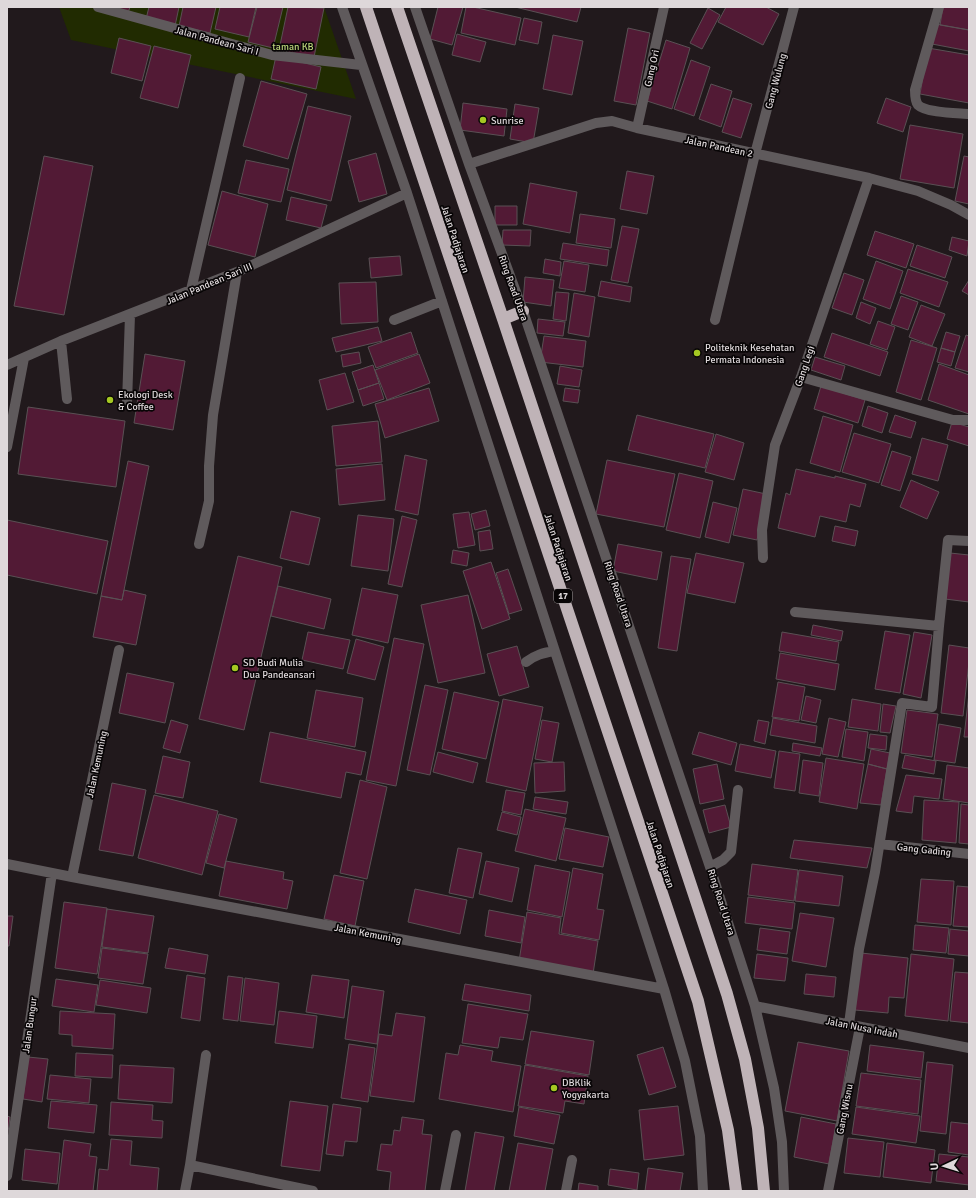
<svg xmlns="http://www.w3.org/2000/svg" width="976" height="1198" viewBox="0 0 976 1198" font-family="Signika,sans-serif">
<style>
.green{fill:#212b01}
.building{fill:#521a35;stroke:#5a5054}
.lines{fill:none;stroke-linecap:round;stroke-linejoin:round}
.minor{stroke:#5f5a5c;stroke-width:10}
.highway{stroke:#bfb3b7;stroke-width:12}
.poi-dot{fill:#a5c822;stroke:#080506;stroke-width:1.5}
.labels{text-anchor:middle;stroke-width:3.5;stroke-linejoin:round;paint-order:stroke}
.shield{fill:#080506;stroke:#9e999a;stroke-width:1}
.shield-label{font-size:9px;font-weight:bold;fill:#ded8da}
.street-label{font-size:10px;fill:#ded8da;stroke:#080506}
.park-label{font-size:10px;fill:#bdd67b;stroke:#080506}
.poi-label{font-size:10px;fill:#ded8da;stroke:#080506;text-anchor:start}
</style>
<rect width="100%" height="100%" fill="#21191c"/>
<path class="green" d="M59,7H324L356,99L71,40Z"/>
<path class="building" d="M109,7H130L128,13Z
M149,7H179L175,26L146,19Z
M183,7H216L210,33L179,26Z
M220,7H256L249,37L215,29Z
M257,7H283L273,48L248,42Z
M288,7L324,8L314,57L279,50Z
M438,7H463L452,45L430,39Z
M466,7H473L521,18L515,45L461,33Z
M515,7H581L577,22Z
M726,7H766L779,14L763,45L718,22Z
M943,7H969V30L940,25Z
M708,8L720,15L702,49L690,43Z
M524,18L542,22L538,44L519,40Z
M936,24L969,30V51L932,44Z
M628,28L650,33L636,105L614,101Z
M457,34L486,42L480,62L452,55Z
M553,35L583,41L572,95L543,89Z
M119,38L151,46L142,81L111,73Z
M666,40L690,48L672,109L647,101Z
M154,46L191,55L178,108L140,98Z
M928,48L969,55V103L920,94Z
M276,56L321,67L316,89L271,79Z
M691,60L710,67L694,116L674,109Z
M261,81L307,94L288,159L243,146Z
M711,84L732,91L721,127L699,119Z
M733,98L752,104L741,138L722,132Z
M886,98L911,107L903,132L877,123Z
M463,103L507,109L504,136L460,130Z
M515,104L539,108L533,143L510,139Z
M308,106L351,116L331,201L287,190Z
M910,125L963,134L954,188L900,179Z
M376,153L387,194L359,202L348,161Z
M44,156L93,166L64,315L14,306Z
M964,156L969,157V204L955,201Z
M246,160L289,169L281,202L238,193Z
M627,171L654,176L647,214L620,209Z
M530,183L577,192L570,233L523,224Z
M222,191L268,204L255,257L208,245Z
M291,197L327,205L321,228L286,220Z
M495,206H517V225H495Z
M580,214L615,219L611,248L576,243Z
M622,226L639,229L628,283L611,280Z
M503,230H531L530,246L502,245Z
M875,231L914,244L906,268L867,255Z
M952,237L969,241L967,256L949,250Z
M563,243L609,250L607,266L560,259Z
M917,245L952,257L945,278L910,266Z
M400,256L402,275L371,278L369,258Z
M545,259L561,262L560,276L543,273Z
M564,261L589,265L585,292L559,288Z
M876,261L903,271L890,309L863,299Z
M908,269L948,282L939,307L900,293Z
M844,273L864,280L852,315L832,308Z
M525,277L554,280L551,306L523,302Z
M969,280V295L962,291Z
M601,281L632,287L630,302L598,296Z
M376,282L378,322L341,324L339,283Z
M556,292L569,293L566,321L553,319Z
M574,293L595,297L589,337L568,333Z
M901,296L918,302L908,330L891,324Z
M861,302L876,308L870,324L856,318Z
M921,305L945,314L932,346L909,337Z
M538,319L565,322L563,336L537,333Z
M878,321L895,327L887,350L870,344Z
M378,327L382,341L336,352L332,338Z
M411,332L418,353L376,368L368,347Z
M946,332L960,336L955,352L941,348Z
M832,333L888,352L880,376L824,357Z
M966,335L969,336V372L955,368Z
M544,336L586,341L583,367L540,362Z
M911,340L937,348L921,400L896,392Z
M941,348L955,352L951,366L937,362Z
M359,352L361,363L343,367L341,355Z
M145,354L185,361L173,430L134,423Z
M419,354L430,383L387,400L375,370Z
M815,357L845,366L841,380L811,370Z
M939,364L969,375V414L928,400Z
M373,365L379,383L358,390L352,372Z
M560,366L582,370L579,387L557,384Z
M345,373L354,402L327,410L319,380Z
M379,383L384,399L363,406L358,390Z
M821,386L865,400L858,423L814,409Z
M429,388L439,421L385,438L375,404Z
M565,388L580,390L578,403L563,401Z
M868,406L888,413L882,433L862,426Z
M28,407L125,421L116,487L18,474Z
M637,415L714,434L705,468L628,450Z
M895,415L916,422L911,438L889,432Z
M823,416L853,425L840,472L810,463Z
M378,421L382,462L336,466L332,426Z
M952,422L969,427V446L947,439Z
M854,433L891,444L879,483L842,472Z
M716,434L744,443L734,480L705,472Z
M922,438L948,445L938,481L912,474Z
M892,451L911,457L900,491L881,485Z
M405,455L427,460L418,515L395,510Z
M607,460L675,474L664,527L596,514Z
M128,461L149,466L122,600L101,596Z
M382,464L385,500L339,505L336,469Z
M796,469L835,478V476L866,484L860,507L850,504L846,522L820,516L815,537L778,528L786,493L790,495Z
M679,473L713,481L700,538L666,530Z
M911,480L939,492L927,519L900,507Z
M743,489L766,494L757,540L733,535Z
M713,502L737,508L729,543L705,537Z
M486,510L490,526L475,530L471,514Z
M291,511L320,518L309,565L280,558Z
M469,512L475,545L458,548L453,514Z
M358,515L394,519L388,571L351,566Z
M402,516L417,520L402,587L388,584Z
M7,520L108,541L97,594L7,575Z
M835,526L858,531L855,546L832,541Z
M490,530L493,549L480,551L478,532Z
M618,544L662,552L657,580L613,571Z
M453,550L469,553L467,566L451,563Z
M696,553L744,563L735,603L687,593Z
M950,553L969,555V602L945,599Z
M238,556L282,567L244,730L199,719Z
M671,556L691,559L677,651L658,648Z
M491,562L510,619L482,629L463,571Z
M508,569L522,610L509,614L496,573Z
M278,586L331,599L324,629L271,616Z
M362,588L398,595L388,643L352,635Z
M124,590L146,595L136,645L93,637L101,596L122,600Z
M468,595L485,673L438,683L421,605Z
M813,625L843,631L841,641L811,635Z
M885,631L910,635L900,693L875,689Z
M308,632L350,640L343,669L302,660Z
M782,632L839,642L836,661L779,651Z
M914,632L932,635L921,698L903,694Z
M394,638L424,644L396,786L366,780Z
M356,639L384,647L375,680L347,673Z
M949,645L969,648V662L963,716L941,713Z
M517,646L529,687L499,696L487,654Z
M780,653L839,664L835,690L776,679Z
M127,673L174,683L165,723L119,713Z
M778,682L805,687L799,721L772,717Z
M425,685L448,690L430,775L407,770Z
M316,690L363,698L355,747L307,738Z
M454,692L499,702L486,759L442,749Z
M969,693V737H964Z
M806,696L821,700L816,723L801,720Z
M503,699L543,707L526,791L486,782Z
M852,699L881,704L878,731L848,727Z
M883,704L896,706L890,733L880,732Z
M907,710L938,714L932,757L901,753Z
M773,718L817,726L815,743L770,735Z
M829,718L846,722L838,757L822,754Z
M171,720L188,725L180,753L163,748Z
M542,720L559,723L552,762L535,759Z
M758,720L769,722L765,744L754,741Z
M939,724L961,728L955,763L934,760Z
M846,729L868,732L864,761L842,757Z
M270,732L366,752L361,775L346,772L341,798L260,782Z
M699,732L737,743L731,765L692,754Z
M870,734L887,736L886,750L868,748Z
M793,743L822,748L820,756L792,751Z
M740,744L776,751L771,778L735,771Z
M871,749L890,753L887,769L868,764Z
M779,751L800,754L795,791L774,788Z
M438,752L478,763L473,783L433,772Z
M905,755L936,761L934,774L902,768Z
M163,756L190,762L183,798L155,793Z
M826,758L864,764L857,809L819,802Z
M803,760L823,763L819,796L799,793Z
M564,762L565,791L535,793L534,763Z
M717,764L724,799L700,804L693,769Z
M868,764L887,769L881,805L860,803Z
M947,765L969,768V803L943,799Z
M906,775L942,779L939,799L914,796L912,813L896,811Z
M360,780L387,787L367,879L340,873Z
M112,783L146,790L133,856L99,850Z
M506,790L525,793L521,815L502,811Z
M154,795L218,811L202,875L138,858Z
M535,797L568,802L566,814L533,809Z
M924,800L959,802L956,843L922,840Z
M961,804L969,805V844L959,843Z
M725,805L731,827L709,833L703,810Z
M525,809L566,818L556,861L515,851Z
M502,812L521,817L517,835L497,830Z
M219,814L237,819L224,868L206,863Z
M565,828L609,837L603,867L559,859Z
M794,840L872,848L867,868L790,858Z
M458,848L482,853L473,898L449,893Z
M226,861L284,872L283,879L293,881L287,909L219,896Z
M486,861L519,868L512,902L479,894Z
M752,864L798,870L794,901L748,895Z
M535,865L570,872L562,917L527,910Z
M573,868L603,874L597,909L604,910L599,940L561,933Z
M799,870L843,876L839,906L795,901Z
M334,875L364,881L355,926L324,919Z
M921,879L954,881L951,925L917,922Z
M957,886L969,887V927L953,926Z
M415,889L467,900L460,934L408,922Z
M748,897L795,903L792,929L745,923Z
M64,902L107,908L97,974L55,968Z
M107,909L154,916L148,953L102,947Z
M489,910L525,917L521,943L485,936Z
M527,912L561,918L559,934L598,941L593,974L519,961Z
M800,913L834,918L826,967L792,961Z
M7,916H13L9,946H7Z
M915,925L949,928L946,953L913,950Z
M760,928L790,932L787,954L757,950Z
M950,929L969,931V956L948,954Z
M102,948L148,954L143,984L98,978Z
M169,948L208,955L205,974L165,968Z
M861,953L908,958L904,998L889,997L888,1013L855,1010Z
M757,954L788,958L785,981L754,978Z
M911,954L954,959L948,1021L905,1016Z
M955,972L969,973V1023L950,1021Z
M806,974L836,977L834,997L804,994Z
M187,975L205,978L200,1021L181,1018Z
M312,975L349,980L344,1018L306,1012Z
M228,976L243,978L238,1021L223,1019Z
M245,978L279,983L274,1025L240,1021Z
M56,979L98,985L94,1012L52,1006Z
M100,980L151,988L147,1013L96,1005Z
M465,984L531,995L529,1011L462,1000Z
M352,986L384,991L377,1044L345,1039Z
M468,1004L528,1014L523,1040L500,1037L498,1048L462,1043Z
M60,1011L115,1014L113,1049L72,1046V1035L59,1034Z
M279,1011L317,1016L313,1048L275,1043Z
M396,1013L425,1017L414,1102L370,1096L379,1034L392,1036Z
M531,1031L594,1041L589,1075L525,1064Z
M798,1042L849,1051L837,1121L785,1111Z
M349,1044L375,1048L368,1102L341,1098Z
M460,1045L493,1051L491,1061L521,1066L513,1112L439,1099L446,1053L458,1055Z
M870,1045L924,1052L921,1078L867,1071Z
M663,1047L676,1087L649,1095L637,1055Z
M76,1053L113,1055L112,1078L75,1076Z
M28,1057L48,1059L42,1102L23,1099Z
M927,1062L953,1065L946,1134L920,1131Z
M120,1065L174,1068L172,1103L118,1099Z
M525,1065L588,1076L584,1104L565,1101L563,1113L518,1106Z
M861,1073L921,1080L918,1114L856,1106Z
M50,1075L91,1079L89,1103L47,1099Z
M51,1101L97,1105L94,1133L48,1128Z
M290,1101L328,1106L320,1171L281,1166Z
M111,1102L153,1105L152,1120L163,1121L162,1138L109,1135Z
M333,1104L361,1108L357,1142L345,1141L343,1156L326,1154Z
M678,1106L684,1155L644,1160L639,1110Z
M519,1107L560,1115L554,1144L514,1136Z
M856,1107L920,1116L916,1143L852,1134Z
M7,1116L10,1117L7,1140Z
M402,1117L424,1120L422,1134L432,1135L425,1191H389L391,1172L377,1170L381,1144L392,1145L394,1130L400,1131Z
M801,1117L836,1124L829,1164L794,1157Z
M951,1122L969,1124V1155L948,1152Z
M475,1132L504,1137L494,1191H465Z
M848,1138L884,1142L880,1177L844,1173Z
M111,1139L132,1141L130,1165L159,1168L157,1191H97L99,1169L108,1170Z
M64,1140L91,1144L89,1156L97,1157L93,1191H58Z
M518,1143L553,1149L545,1191H509Z
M887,1143L935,1150L931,1183L883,1177Z
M25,1149L60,1153L57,1184L22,1180Z
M939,1154L969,1157V1185L936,1181Z
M648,1168L683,1173L680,1191H645Z
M610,1169L639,1173L637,1190L608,1185Z
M579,1183L598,1186V1191H578Z"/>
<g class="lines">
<path class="minor" d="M98,7L272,55L361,65
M342,7L407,193L664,989L685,1061L700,1136L703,1191
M415,7L469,164L523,311L710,867L755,1006L774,1088L782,1142L784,1191
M939,7L915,90C915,95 915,101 918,105C926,113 958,113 969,114
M637,128L664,7
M469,164L596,123L612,121L637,128L869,178L918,191L951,205L969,215
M191,290L240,78
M394,320L442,301
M715,320L755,154L794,7
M61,341L67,399
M7,365L61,341L237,272L407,193
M801,377L953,420H969
M127,403L130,315
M7,447L24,358
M199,544L209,501V466L213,415L237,272
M763,558L762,530L775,445L801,377L869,178
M795,612L939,626L948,540L969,541
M526,662C535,655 543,653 554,651
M880,844L969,854
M7,864L72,877L664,989
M710,867L723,860L731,852L738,790
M72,877L119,650
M755,1006L969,1048
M849,1024L859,949L875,872L902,703L932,707L939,626
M190,1165L313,1191
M7,1176L52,873
M185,1191L190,1165L206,1055
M445,1191L456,1135
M566,1191L572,1160
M828,1191L860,1027"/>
<path class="highway" d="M366,7L698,1001L728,1130L736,1191
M397,7L503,319L727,994L745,1059L758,1128L764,1191
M503,319L523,311"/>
</g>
<g class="poi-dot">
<circle cx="483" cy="120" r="4"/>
<circle cx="697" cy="353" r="4"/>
<circle cx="110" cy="400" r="4"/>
<circle cx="235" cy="668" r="4"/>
<circle cx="554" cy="1088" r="4"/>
</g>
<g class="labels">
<rect class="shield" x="554" y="589" width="18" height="14" rx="3"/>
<g class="shield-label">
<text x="563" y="599">17</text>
</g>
<g class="street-label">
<text transform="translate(217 40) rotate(15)" y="4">Jalan Pandean Sari I</text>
<text transform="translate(651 68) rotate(-77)" y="4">Gang Ori</text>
<text transform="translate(775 81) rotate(-75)" y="4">Gang Wulung</text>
<text transform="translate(719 146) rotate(12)" y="4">Jalan Pandean 2</text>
<text transform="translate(456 239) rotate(72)" y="4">Jalan Padjajaran</text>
<text transform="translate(209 283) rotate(-23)" y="4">Jalan Pandean Sari III</text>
<text transform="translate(514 288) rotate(70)" y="4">Ring Road Utara</text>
<text transform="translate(804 366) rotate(-71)" y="4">Gang Legi</text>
<text transform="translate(559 547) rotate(72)" y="4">Jalan Padjajaran</text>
<text transform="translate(619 594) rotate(71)" y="4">Ring Road Utara</text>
<text transform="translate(96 764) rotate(-78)" y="4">Jalan Kemuning</text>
<text transform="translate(924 849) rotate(6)" y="4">Gang Gading</text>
<text transform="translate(661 854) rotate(72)" y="4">Jalan Padjajaran</text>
<text transform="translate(722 902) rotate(72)" y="4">Ring Road Utara</text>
<text transform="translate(368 933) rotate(11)" y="4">Jalan Kemuning</text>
<text transform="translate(29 1025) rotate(-82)" y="4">Jalan Bungur</text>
<text transform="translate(862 1027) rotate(11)" y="4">Jalan Nusa Indah</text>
<text transform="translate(844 1109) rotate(-79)" y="4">Gang Wisnu</text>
</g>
<g class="park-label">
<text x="293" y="50">taman KB</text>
</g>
<g class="poi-label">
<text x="491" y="124">Sunrise</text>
<text x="705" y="351">Politeknik Kesehatan<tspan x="705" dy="12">Permata Indonesia</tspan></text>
<text x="118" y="398">Ekologi Desk<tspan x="118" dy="12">&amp; Coffee</tspan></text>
<text x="243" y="666">SD Budi Mulia<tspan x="243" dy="12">Dua Pandeansari</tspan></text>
<text x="562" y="1086">DBKlik<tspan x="562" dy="12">Yogyakarta</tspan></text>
</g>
</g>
<rect width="976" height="1198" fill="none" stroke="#ded8da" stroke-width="16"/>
<g transform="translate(944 1166) rotate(266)" stroke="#080506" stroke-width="3" paint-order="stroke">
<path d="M0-3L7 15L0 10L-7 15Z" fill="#ded8da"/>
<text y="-6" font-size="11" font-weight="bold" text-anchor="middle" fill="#ded8da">U</text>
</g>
</svg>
